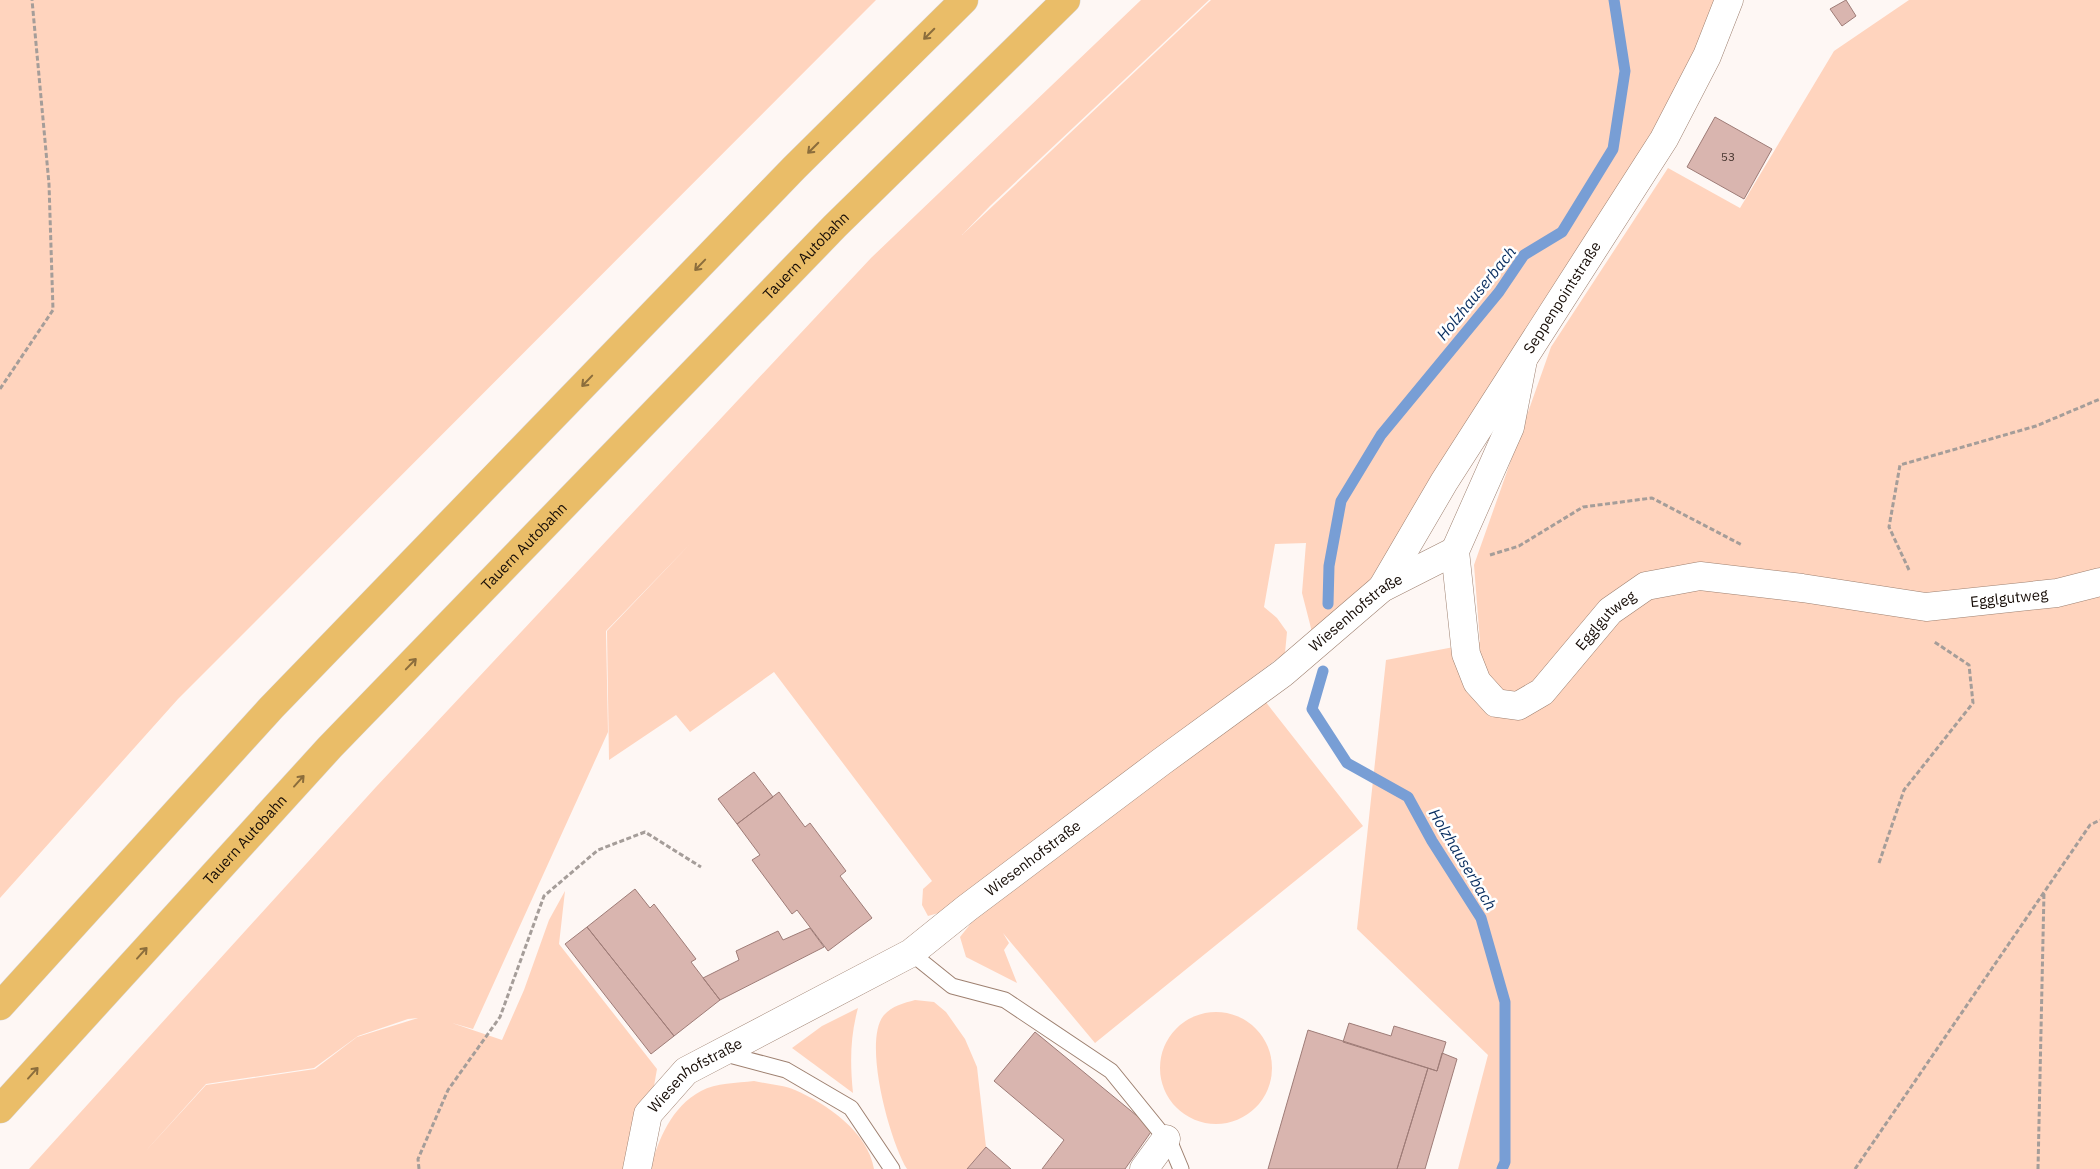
<svg xmlns="http://www.w3.org/2000/svg" width="2100" height="1169" viewBox="0 0 2100 1169" font-family="'IBM Plex Sans',sans-serif">
<style>
.green{fill:#ffd4be;fill-rule:evenodd}
.lines{fill:none;stroke-linecap:round;stroke-linejoin:round}
.stream{stroke:#789ed5;stroke-width:11}
.building{fill:#d9b5af;stroke:#9e7c77}
.lane-casing{stroke:#9e8070;stroke-width:17}
.street-casing{stroke:#9e8070;stroke-width:29}
.highway-casing{stroke:#d5d3d2;stroke-width:29}
.path{stroke:#a59d99;stroke-width:3;stroke-dasharray:5 2.5;stroke-linecap:butt}
.lane{stroke:#fff;stroke-width:15}
.street{stroke:#fff;stroke-width:28}
.highway{stroke:#eabd68;stroke-width:28}
.oneway{stroke:#8b6d3c}
.labels{text-anchor:middle;stroke-width:5;stroke-linejoin:round;paint-order:stroke}
.number-label{font-size:12px;fill:#473630}
.street-label{font-size:15px;fill:#160c06;stroke:#fff}
.water-label{font-size:16px;font-style:italic;fill:#082d5f;stroke:#fff}
</style>
<rect width="100%" height="100%" fill="#fef7f4"/>
<path class="green" d="M0,0H876L178,699L0,898Z
M1141,0H1209L990,206L962,235L1211,0H1719L1691,70L1360,596L1312,632L1302,593L1306,543L1275,544L1264,607L1277,618L1287,632L1285,653L942,912L928,916L922,905L923,889L932,881L774,672L690,732L676,715L609,760L607,631L691,543L606,631L608,732L473,1029L452,1023L502,1040L524,990L549,920L565,891L559,944L657,1069L654,1086L637,1121L628,1169H29L376,787L871,258ZM418,1018L357,1037L315,1069L206,1085L143,1154L206,1084L314,1068L358,1036L408,1019Z
M1909,0H2100V1169H1458L1488,1055L1357,929L1386,660L1480,642L1474,565L1551,347L1668,168L1740,208L1834,51Z
M1265,701L1363,826L1095,1043L1003,933L1009,943L1004,950L1017,983L966,957L960,937L972,922Z
M915,1000L934,1002L946,1012L965,1039L977,1067L986,1147L967,1169H907C890,1142 862,1041 884,1015C892,1006 904,1003 915,1000Z
M858,1008C850,1037 850,1063 853,1093L792,1048L822,1026Z
M1160 1068a56 56 0 1 1 112 0a56 56 0 1 1-112 0Z
M754,1081C767,1084 783,1085 795,1090C827,1104 868,1132 874,1169H650C659,1139 671,1107 701,1091C716,1083 737,1083 754,1081Z"/>
<g class="lines">
<path class="stream" d="M1328,604L1329,566L1341,501L1381,435L1499,292L1524,255L1562,232L1613,149L1625,71L1614,0
M1323,671L1312,709L1347,763L1408,797L1432,841L1481,918L1505,1002V1162L1502,1169"/>
</g>
<path class="building" d="M1846,0L1856,16L1842,26L1830,9Z
M1715,117L1772,149L1744,199L1687,167Z
M754,772L773,797L737,824L718,799Z
M779,792L805,827L810,823L846,871L840,876L872,918L828,951L797,910L792,914L752,860L760,855L737,824Z
M635,889L650,908L654,904L696,959L691,962L720,1000L674,1036L587,927Z
M587,927L674,1036L651,1054L565,944Z
M810,928L824,947L720,1000L703,978L739,960L736,951L778,931L783,940Z
M1349,1023L1391,1036L1394,1026L1446,1042L1437,1071L1343,1042Z
M1308,1030L1428,1068L1397,1169H1268Z
M1035,1032L1153,1129L1125,1169H1042L1064,1140L994,1081Z
M1442,1053L1457,1059L1425,1169H1397L1428,1068L1437,1071Z
M986,1147L1011,1169H967Z"/>
<g class="lines">
<defs>
<path id="lane" d="M911,953L952,986L1005,1000L1111,1071L1171,1145L1181,1169
M722,1053L786,1070L851,1108L892,1169"/>
<g id="street">
<path id="s1" d="M1523,360L1510,427L1455,551L1466,654L1477,682L1496,703L1518,706L1542,692L1610,611L1646,586L1700,576L1802,588L1926,607L2057,593L2100,582"/>
<path id="s2" d="M1382,588L1444,482L1664,139L1707,56L1729,0"/>
<path id="s3" d="M637,1169L648,1114L686,1071L911,953L967,908L1161,762L1283,673L1382,588L1455,551"/>
<path d="M1144,1169L1166,1139"/>
</g>
<g id="highway">
<path d="M0,1006L271,708L794,168L964,0"/>
<path id="s4" d="M0,1109L330,747L835,226L1066,0"/>
</g>
</defs>
<use href="#lane" class="lane-casing"/>
<use href="#street" class="street-casing"/>
<use href="#highway" class="highway-casing"/>
<path class="path" d="M0,389L53,310L49,184L32,0
M1490,555L1519,546L1583,507L1652,498L1742,545
M1909,570L1889,527L1900,465L2036,426L2100,399
M1879,863L1904,790L1973,703L1969,665L1933,641
M419,1169L418,1159L448,1090L500,1017L544,896L598,850L645,832L701,867
M1855,1169L2090,825L2100,820
M2038,1169L2044,892"/>
<use href="#lane" class="lane"/>
<use href="#street" class="street"/>
<use href="#highway" class="highway"/>
</g>
<defs><path id="oneway-shaft" d="M-6 0H5M1.5-3L5.5 0L1.5 3" fill="none" stroke-width="1.6" stroke-linecap="round" stroke-linejoin="round" transform="scale(1.25)"/></defs>
<g class="oneway">
<use href="#oneway-shaft" transform="translate(929 34) rotate(135)"/>
<use href="#oneway-shaft" transform="translate(813 148) rotate(135)"/>
<use href="#oneway-shaft" transform="translate(700 265) rotate(134)"/>
<use href="#oneway-shaft" transform="translate(587 381) rotate(134)"/>
<use href="#oneway-shaft" transform="translate(411 664) rotate(-46)"/>
<use href="#oneway-shaft" transform="translate(299 781) rotate(-48)"/>
<use href="#oneway-shaft" transform="translate(142 953) rotate(-48)"/>
<use href="#oneway-shaft" transform="translate(33 1073) rotate(-48)"/>
</g>
<g class="labels">
<g class="number-label">
<text x="1728" y="161">53</text>
</g>
<g class="street-label">
<text dy="5" stroke="none"><textPath href="#s4" startOffset="1174">Tauern Autobahn</textPath></text>
<text dy="5" stroke="none"><textPath href="#s2" startOffset="342">Seppenpointstraße</textPath></text>
<text dy="5" stroke="none"><textPath href="#s4" startOffset="769">Tauern Autobahn</textPath></text>
<text dy="5" stroke="none"><textPath href="#s1" startOffset="932">Egglgutweg</textPath></text>
<text dy="5" stroke="none"><textPath href="#s3" startOffset="928">Wiesenhofstraße</textPath></text>
<text dy="5" stroke="none"><textPath href="#s1" startOffset="512">Egglgutweg</textPath></text>
<text dy="5" stroke="none"><textPath href="#s4" startOffset="364">Tauern Autobahn</textPath></text>
<text dy="5" stroke="none"><textPath href="#s3" startOffset="522">Wiesenhofstraße</textPath></text>
<text dy="5" stroke="none"><textPath href="#s3" startOffset="118">Wiesenhofstraße</textPath></text>
</g>
<g class="water-label">
<text transform="translate(1476 293) rotate(-51)" y="6">Holzhauserbach</text>
<text transform="translate(1463 859) rotate(59)" y="6">Holzhauserbach</text>
</g>
</g>
</svg>
